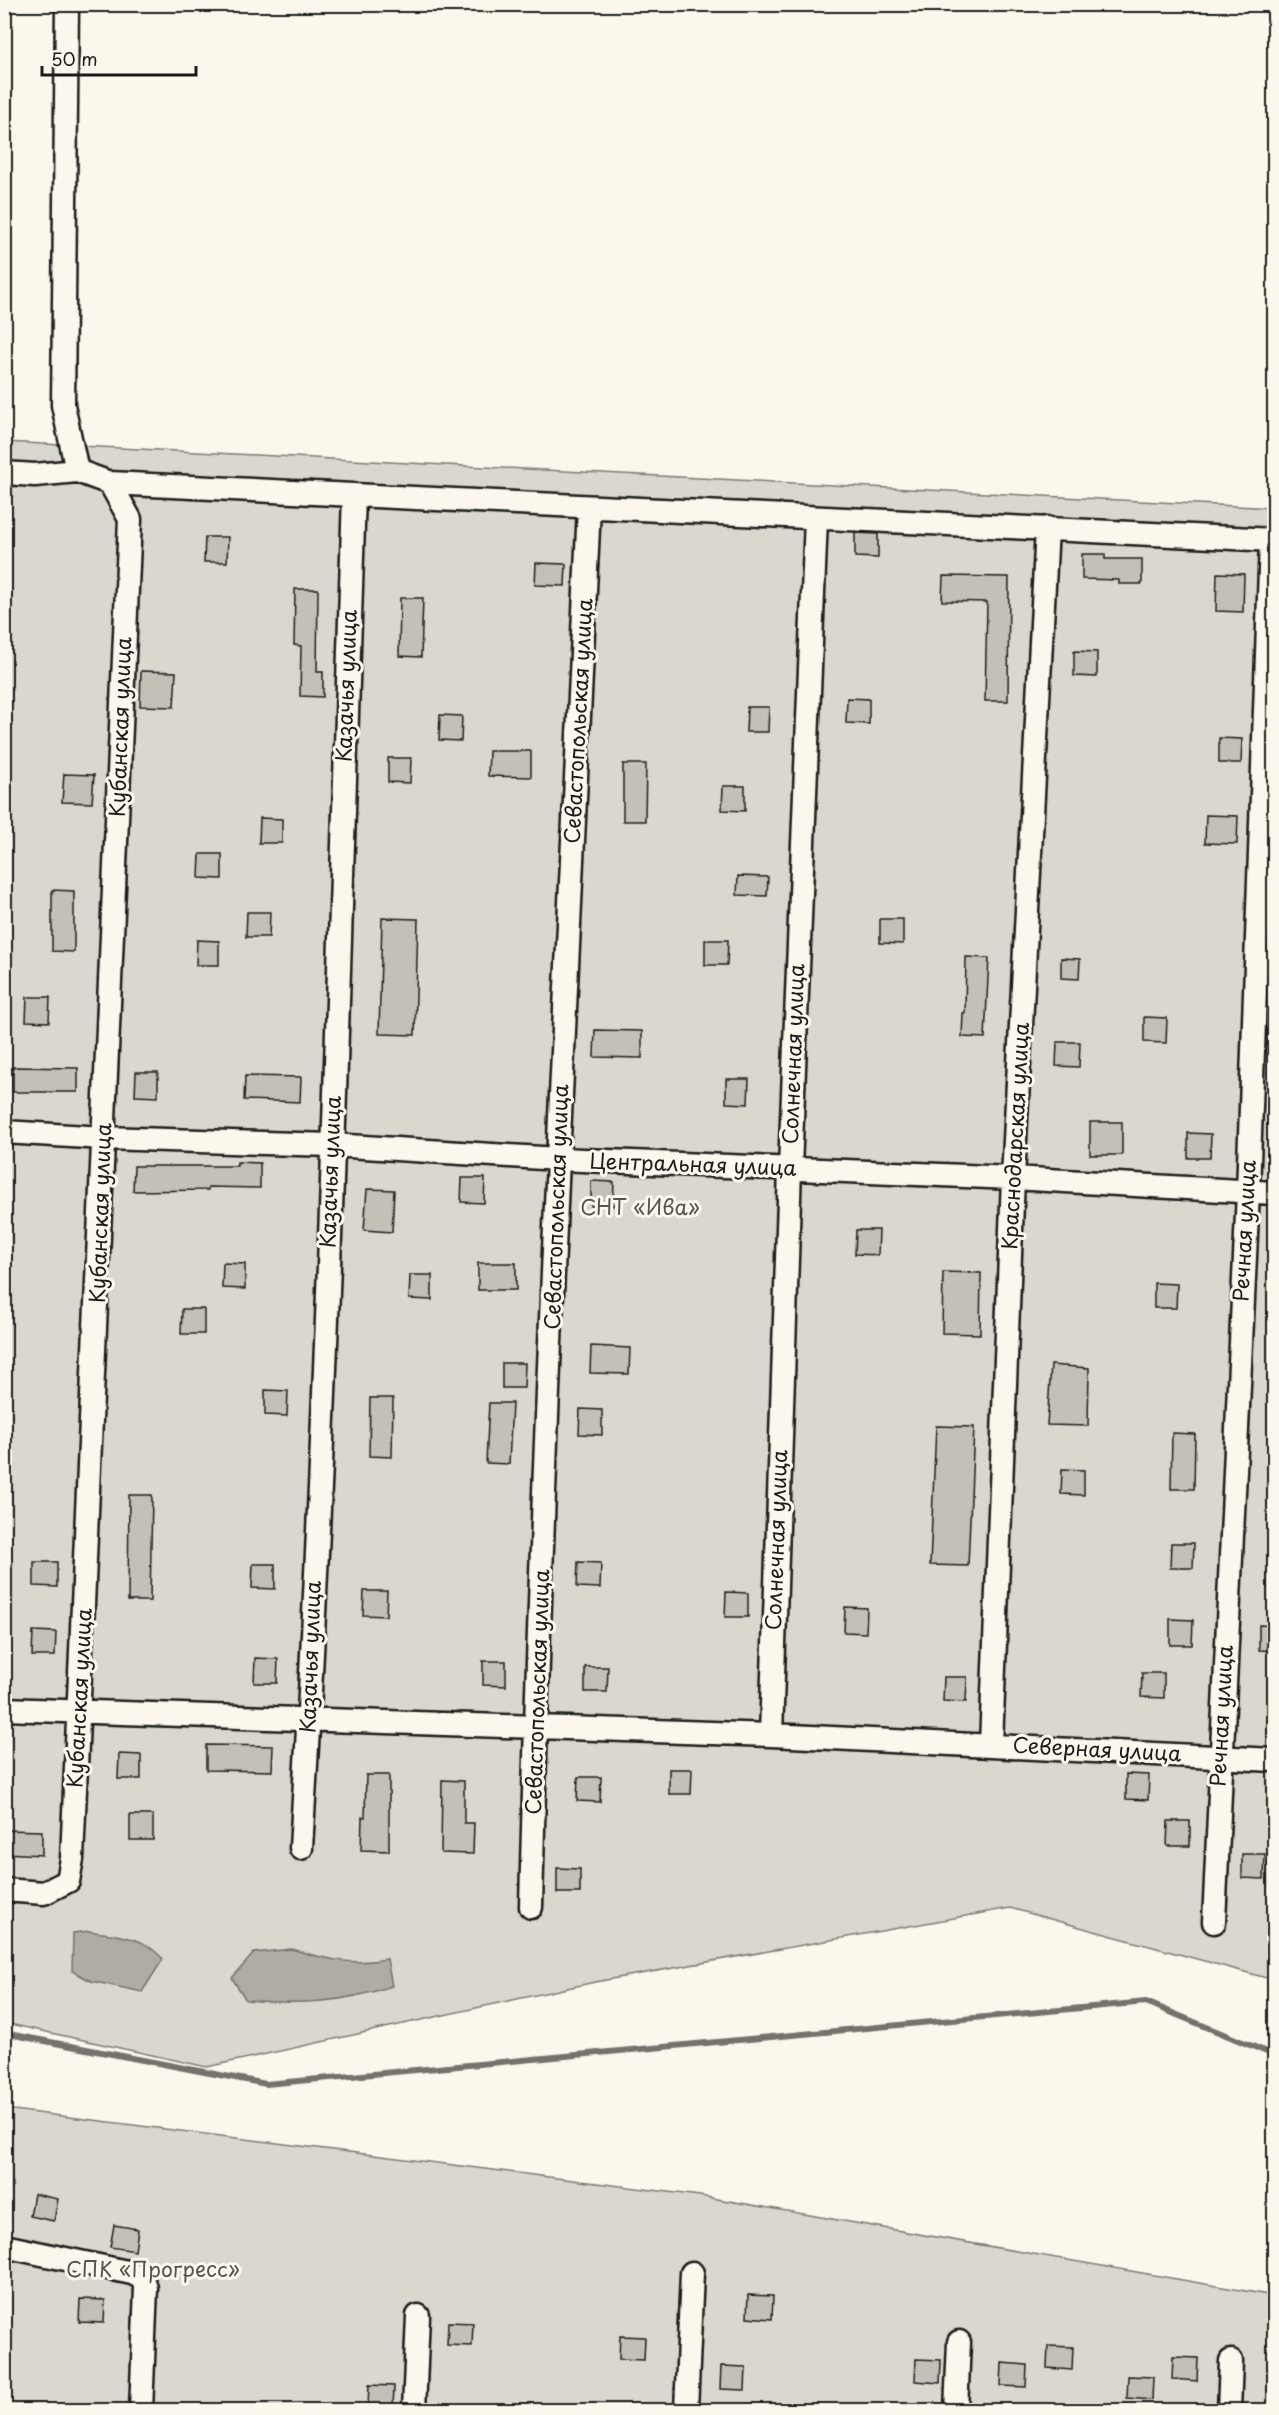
<svg xmlns="http://www.w3.org/2000/svg" width="1279" height="2415" viewBox="0 0 1279 2415" font-family="'Playpen Sans',sans-serif">
<style>
.green{fill:#dad7ce;stroke:#7b7a75;stroke-width:1.5}
.water{fill:#afaca5;stroke:#74726e;stroke-width:1.5}
.lines{fill:none;stroke-linecap:round;stroke-linejoin:round}
.stream{stroke:#74726e;stroke-width:6}
.building{fill:#c3c0b8;stroke:#1c1c1c;stroke-width:1.5}
.minor-casing{stroke:#1c1c1c;stroke-width:27}
.minor{stroke:#fbf7ec;stroke-width:22}
.labels{text-anchor:middle;stroke-width:6;stroke-linejoin:round;paint-order:stroke}
.street-label{font-size:21px;fill:#1c1c1c;stroke:#fbf7ec}
.park-label{font-size:21px;fill:#555451;stroke:#fbf7ec}
</style>
<rect width="100%" height="100%" fill="#fbf7ec"/>
<filter id="ink" filterUnits="userSpaceOnUse"><feTurbulence type="fractalNoise" baseFrequency=".0167" numOctaves="2"/><feDisplacementMap in="SourceGraphic" scale="12" xChannelSelector="R" yChannelSelector="G"/><feConvolveMatrix kernelMatrix="1 2 1 2 8 2 1 2 1" color-interpolation-filters="sRGB"/></filter>
<g filter="url(#ink)">
<path class="green" d="M5,442L1274,508V1980L1010,1908L595,1982L207,2067L5,2023Z
M5,2109L700,2196L1274,2296V2410H5Z"/>
<path class="water" d="M89,1931C120,1936 141,1935 163,1959L142,1992L91,1981L72,1971L73,1933Z
M291,1949C326,1959 351,1966 387,1959L392,1986C341,2003 300,2005 246,2000L232,1978L254,1953Z"/>
<g class="lines">
<path class="stream" d="M4,2033L266,2084L1146,2002L1274,2055"/>
</g>
<path class="building" d="M855,533L878,534V558L855,557Z
M205,537H228L227,562H204Z
M1082,554H1105V559H1142V584H1119V580L1082,579Z
M536,563L566,564L565,586L535,585Z
M1217,573L1244,574L1243,612L1216,611Z
M943,576L1009,577L1008,701H985L987,602L942,601Z
M295,589H318L317,672H323V697L300,696L301,646L294,645Z
M400,598H423L421,657L399,656Z
M1074,651L1097,652V677L1074,676Z
M141,671L176,672L174,707L140,706Z
M847,698L869,699V724L846,723Z
M747,707H769L768,732H746Z
M440,715L462,716L461,741L439,740Z
M1219,738L1242,739L1241,763H1219Z
M489,751H531V777L488,776Z
M388,758H411L410,783L388,782Z
M623,764H646L645,821H623Z
M64,774L94,775L92,803L62,802Z
M723,786H745V811L722,810Z
M1206,815L1238,816L1237,844L1205,843Z
M260,818L282,819V843H259Z
M200,854H222V879L199,878Z
M738,876L768,877L767,896L737,895Z
M52,890L74,891V952L52,951Z
M247,912H270L269,937H246Z
M382,918L418,919L415,1035L379,1034Z
M880,919H903V944L880,943Z
M197,940L219,941V965H196Z
M705,940H728L727,965H705Z
M966,957L989,958L985,1038L962,1037L963,1013H965Z
M1061,958L1080,959L1079,979L1061,978Z
M27,997H50L49,1022L26,1021Z
M1144,1017L1167,1018L1166,1043L1144,1042Z
M595,1030L642,1031V1058L594,1057Z
M1057,1042H1080L1079,1067L1056,1066Z
M13,1067L78,1068V1092H13Z
M136,1072H158V1097L135,1096Z
M245,1076L301,1077L300,1102L244,1100Z
M726,1079H749L748,1104L726,1103Z
M1090,1122H1122V1155H1090Z
M1188,1133L1211,1134L1210,1158H1188Z
M237,1162L260,1163V1188L208,1187V1190L133,1191L134,1166H237Z
M462,1178H485L484,1203L461,1202Z
M591,1181L614,1182L613,1206H591Z
M367,1189L394,1190L392,1232L364,1230Z
M856,1230H879L878,1255L855,1254Z
M223,1263L245,1264V1289L222,1288Z
M478,1263H516V1290H478Z
M943,1272L981,1273L980,1334L942,1333Z
M410,1275H432V1300L409,1299Z
M1154,1283L1177,1284L1176,1308H1154Z
M182,1309H204V1334H181Z
M591,1346L630,1348L629,1374L590,1373Z
M502,1363H525L524,1388H502Z
M1051,1365L1089,1368L1088,1426L1047,1425Z
M265,1390L288,1391L287,1416L265,1415Z
M370,1398H393L392,1457L369,1456Z
M489,1403H512L509,1464L486,1463Z
M580,1409L602,1410V1435L579,1434Z
M936,1426L974,1427L968,1566L930,1565Z
M1172,1433L1195,1434L1194,1489H1171Z
M1062,1469L1084,1470V1495L1061,1494Z
M129,1495H152L150,1601H128Z
M1171,1543H1194L1193,1568H1170Z
M34,1562H57V1587L34,1586Z
M578,1562L601,1563L600,1588L577,1587Z
M253,1564H275V1589L252,1588Z
M364,1591H387L386,1616L363,1615Z
M726,1592L748,1593V1617H725Z
M845,1607L867,1608L866,1633L844,1632Z
M1170,1619L1193,1620L1192,1645H1170Z
M1259,1625L1275,1626V1651L1259,1650Z
M33,1631L56,1632L55,1656H32Z
M255,1658L278,1659L277,1683H254Z
M483,1661H506V1686L483,1685Z
M585,1667H608L607,1692H585Z
M1142,1673H1164V1698L1141,1697Z
M944,1677H967L966,1702L943,1701Z
M206,1745L273,1746L272,1771L206,1770Z
M119,1754L141,1755V1779H118Z
M669,1769H692L691,1794H669Z
M1126,1774L1149,1775L1148,1800L1126,1799Z
M366,1775H389V1851L361,1850L362,1817H365Z
M578,1777H601L600,1802L577,1801Z
M442,1780L464,1781V1823H474L473,1854L441,1853Z
M130,1815H153V1840H130Z
M1168,1821H1190V1846H1167Z
M4,1830L42,1831V1855L4,1853Z
M1242,1854H1265L1264,1879L1242,1878Z
M557,1868L580,1869V1893H557Z
M34,2194L58,2199L54,2221L30,2216Z
M114,2225L138,2229L135,2251L110,2247Z
M748,2295L773,2296L772,2319L747,2317Z
M80,2299L105,2300L104,2323L79,2322Z
M448,2322L473,2323L472,2346L447,2345Z
M620,2336L645,2337L644,2360L619,2359Z
M1048,2346L1073,2347L1072,2370L1047,2368Z
M1173,2357L1198,2358L1197,2381L1172,2379Z
M916,2359L941,2360L940,2383L915,2381Z
M1002,2363L1027,2365L1026,2387L1001,2386Z
M721,2366L746,2367L745,2390L720,2389Z
M1128,2376L1153,2377L1152,2400L1127,2398Z
M369,2385L394,2386L393,2408L368,2407Z"/>
<g class="lines">
<defs>
<path id="minor" d="M67,4L63,405L77,471L110,483L1274,540
M4,473L35,475L77,471
M4,1132L104,1138L332,1145L559,1159L1013,1178L1274,1193
M4,1709L771,1735L1274,1760
M771,1735L790,1169L816,518
M991,1745L1013,1178L1047,528
M301,1848C329,1398 339,946 354,495
M4,1890L44,1893L68,1881L72,1859L130,519L110,483
M531,1907C542,1440 567,973 589,507
M1214,1922L1248,1192L1271,540
M4,2246L132,2273L142,2278L146,2288L141,2410
M414,2410L418,2316
M686,2410L692,2273
M956,2410L959,2342
M1229,2410L1231,2361"/>
</defs>
<use href="#minor" class="minor-casing"/>
<use href="#minor" class="minor"/>
</g>
</g>
<g class="labels">
<g class="street-label">
<text transform="translate(347 686) rotate(-88)" y="7">Казачья улица</text>
<text transform="translate(579 721) rotate(-87)" y="7">Севастопольская улица</text>
<text transform="translate(121 727) rotate(-88)" y="7">Кубанская улица</text>
<text transform="translate(794 1054) rotate(-88)" y="7">Солнечная улица</text>
<text transform="translate(1016 1136) rotate(-87)" y="7">Краснодарская улица</text>
<text transform="translate(693 1165) rotate(2)" y="7">Центральная улица</text>
<text transform="translate(331 1172) rotate(-88)" y="7">Казачья улица</text>
<text transform="translate(557 1207) rotate(-88)" y="7">Севастопольская улица</text>
<text transform="translate(101 1213) rotate(-88)" y="7">Кубанская улица</text>
<text transform="translate(1245 1231) rotate(-87)" y="7">Речная улица</text>
<text transform="translate(777 1540) rotate(-88)" y="7">Солнечная улица</text>
<text transform="translate(311 1657) rotate(-88)" y="7">Казачья улица</text>
<text transform="translate(538 1692) rotate(-88)" y="7">Севастопольская улица</text>
<text transform="translate(80 1698) rotate(-87)" y="7">Кубанская улица</text>
<text transform="translate(1222 1716) rotate(-87)" y="7">Речная улица</text>
<text transform="translate(1097 1750) rotate(3)" y="7">Северная улица</text>
</g>
<g class="park-label">
<text x="640" y="1215">СНТ «Ива»</text>
<text x="153" y="2277">СПК «Прогресс»</text>
</g>
</g>
<rect width="1279" height="2415" fill="none" stroke="#fbf7ec" stroke-width="24"/>
<rect x="12" y="12" width="1255" height="2391" fill="none" stroke="#1c1c1c" stroke-width="2" filter="url(#ink)"/>
<path d="M42 66v9h154v-9" fill="none" stroke="#1c1c1c" stroke-width="3"/>
<text x="51" y="66" font-size="18" fill="#1c1c1c" stroke="#fbf7ec" stroke-width="4.5" paint-order="stroke">50 m</text>
</svg>
